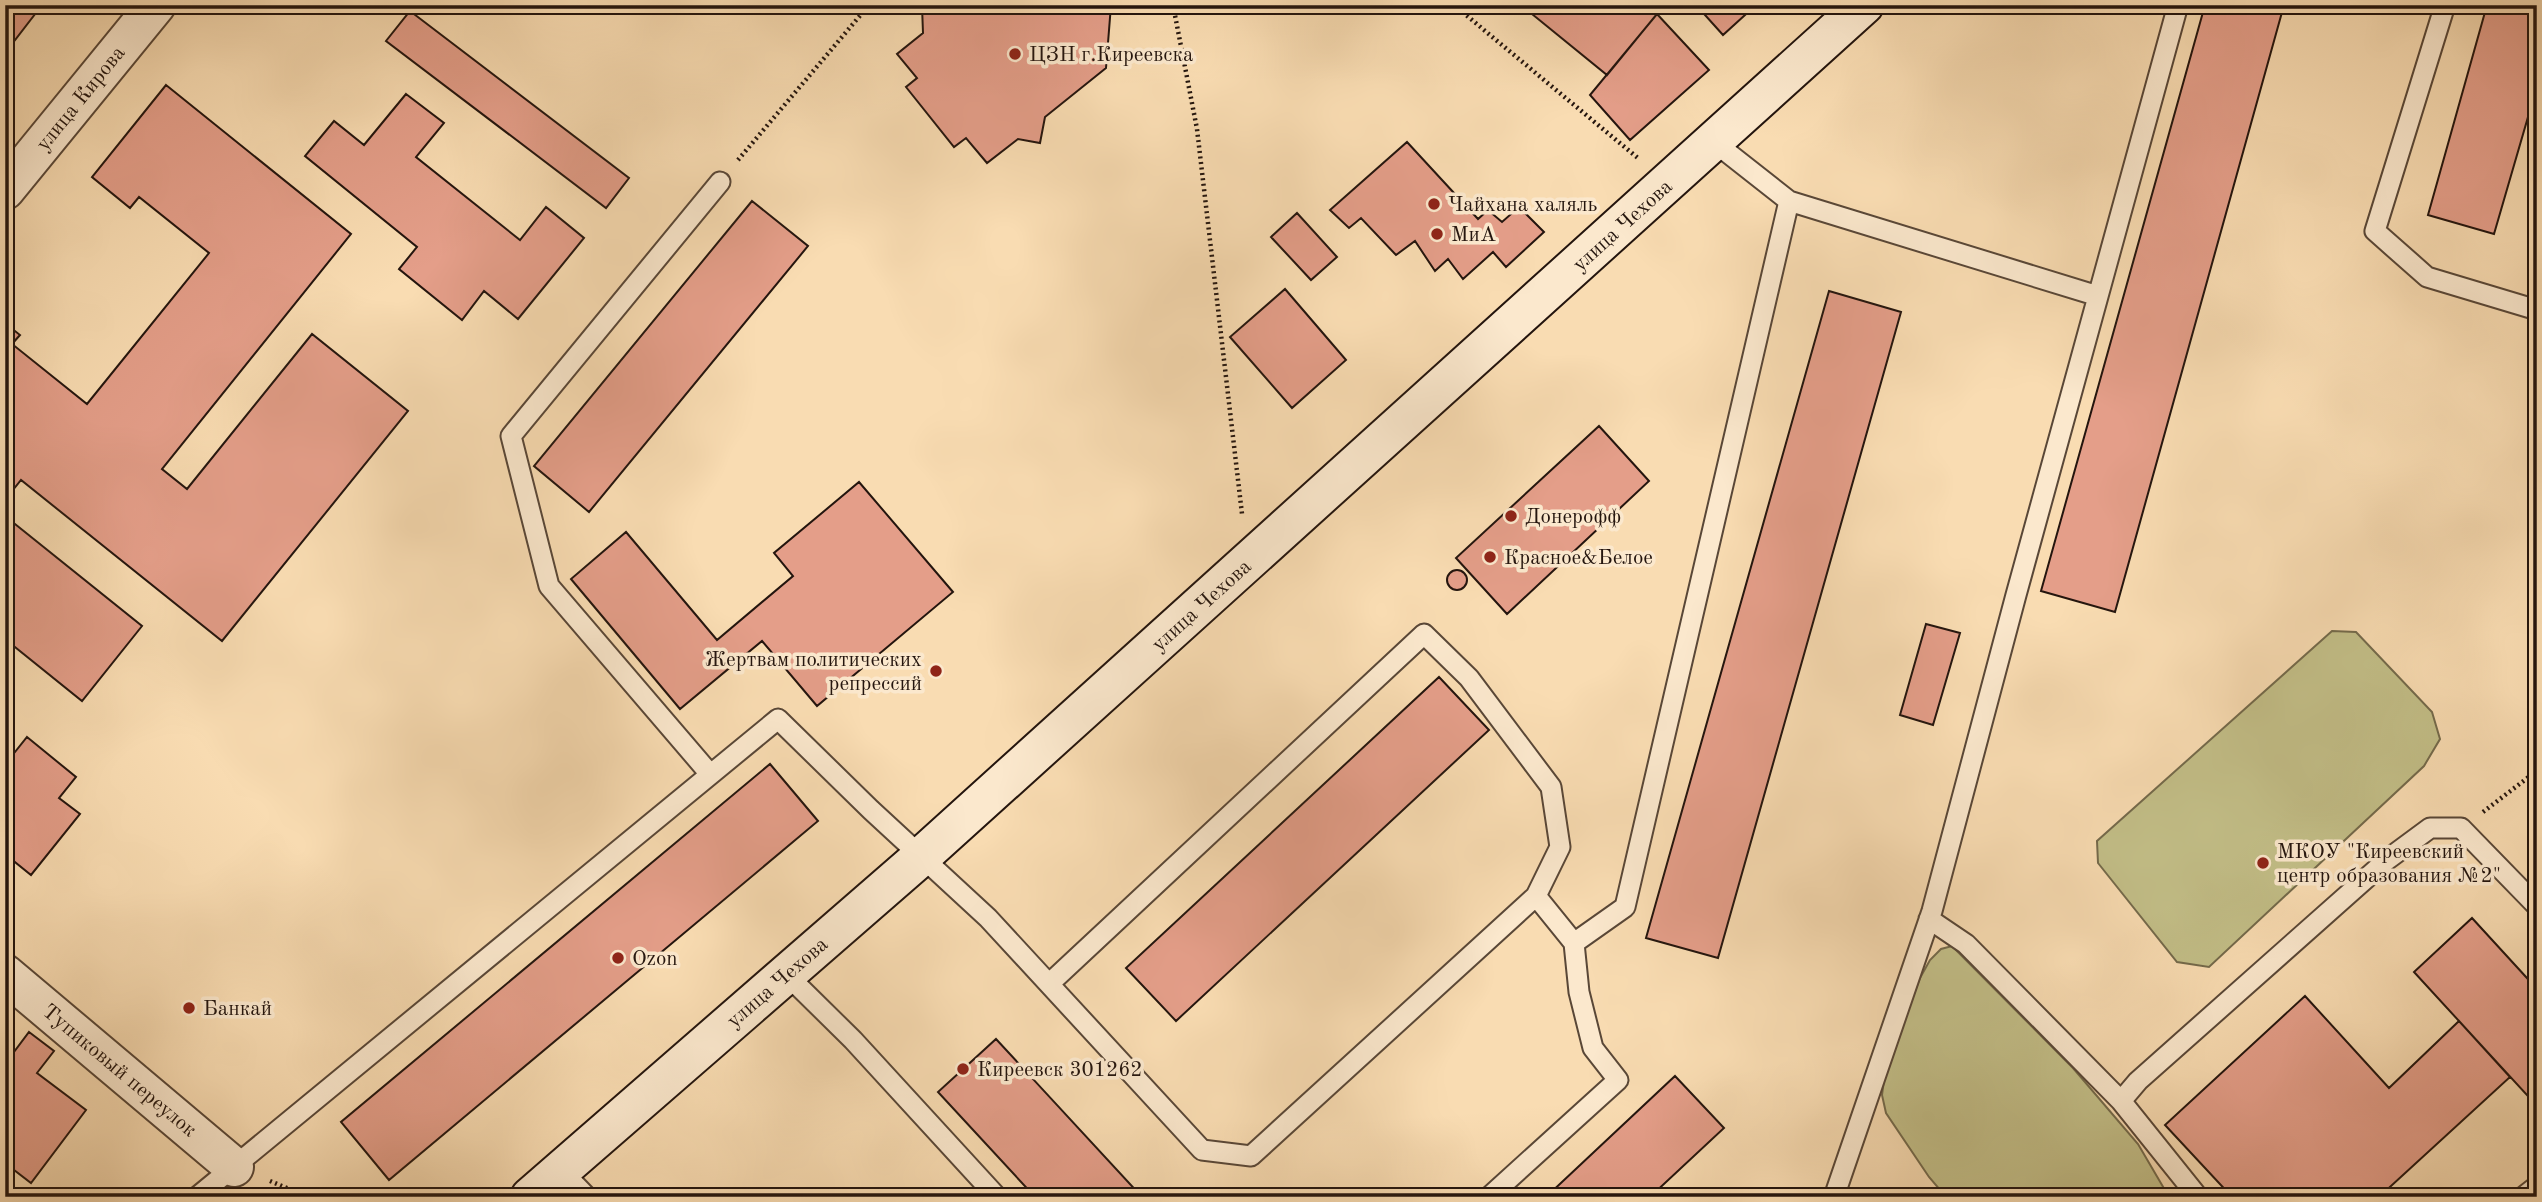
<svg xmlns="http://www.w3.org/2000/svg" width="2542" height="1202" viewBox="0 0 2542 1202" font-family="'Old Standard TT',serif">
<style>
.green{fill:#c3bf88;stroke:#746a4b;stroke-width:2}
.building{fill:#e49e89;stroke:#24150e;stroke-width:2}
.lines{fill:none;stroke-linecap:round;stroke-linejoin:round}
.lane-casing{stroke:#594737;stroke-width:23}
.street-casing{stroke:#594737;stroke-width:42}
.secondary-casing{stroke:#24150e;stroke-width:42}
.path{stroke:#24150e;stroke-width:4.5;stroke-dasharray:2 3.5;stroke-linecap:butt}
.lane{stroke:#fbe8cd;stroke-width:19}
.street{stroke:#fbe8cd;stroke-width:38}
.secondary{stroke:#fbe8cd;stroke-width:38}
.poi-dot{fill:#8f2418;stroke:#fbe8cd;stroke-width:2.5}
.labels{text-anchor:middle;stroke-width:7;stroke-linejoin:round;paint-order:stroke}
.poi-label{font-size:21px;fill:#24150e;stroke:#fbe8cd;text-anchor:start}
.street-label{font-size:21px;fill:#24150e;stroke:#fbe8cd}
</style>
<rect width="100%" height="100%" fill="#f9dcb2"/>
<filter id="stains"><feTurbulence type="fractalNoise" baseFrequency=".00286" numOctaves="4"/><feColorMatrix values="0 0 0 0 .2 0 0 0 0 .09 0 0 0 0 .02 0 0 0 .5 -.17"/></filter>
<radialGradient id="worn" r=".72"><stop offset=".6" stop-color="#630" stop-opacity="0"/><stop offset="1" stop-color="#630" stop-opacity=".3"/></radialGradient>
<path class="green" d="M2332,631L2356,632L2432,712L2440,739L2424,766L2209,967L2177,962L2098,863L2097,841Z
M1952,946L2073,1068L2138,1144L2169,1197H1946L1929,1177L1886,1113L1882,1095L1885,1072L1920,978L1930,960L1941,949Z"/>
<path class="building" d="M5,5H42L5,53Z
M958,5H1111L1106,68L1045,117L1040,143L1018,139L987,163L966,138L954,147L906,87L917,78L897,54L923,33L922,6L950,12Z
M1521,5H1646L1657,14L1607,75Z
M1696,5H1756L1723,35Z
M2205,5H2284L2115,612L2041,591Z
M2487,5H2537V86L2494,234L2428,215Z
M410,11L629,178L606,208L386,41Z
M1657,14L1709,70L1630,140L1590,95Z
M166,85L351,234L162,469L187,489L312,334L408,411L222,641L21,480L5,500V323L20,335L12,344L87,404L209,253L139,197L130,208L92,177Z
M406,94L444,123L416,157L520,240L546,207L584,238L518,319L484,291L462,320L399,269L417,247L305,156L334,121L364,145Z
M1407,142L1478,219L1488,210L1502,222L1519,207L1544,232L1506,267L1493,252L1463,279L1448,259L1435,271L1415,241L1396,255L1361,218L1349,228L1330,210Z
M752,201L808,246L589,512L534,466Z
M1297,213L1337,257L1311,280L1271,237Z
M1285,289L1346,360L1292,408L1230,337Z
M1829,291L1901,312L1718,958L1646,938Z
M1599,426L1649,481L1507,614L1456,558Z
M859,482L953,592L817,706L762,641L680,709L571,579L626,532L717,640L793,576L774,553Z
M5,516L142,626L82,701L5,639Z
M1447 580a10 10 0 1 1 20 0a10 10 0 1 1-20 0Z
M1926,624L1960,633L1933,725L1900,715Z
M1439,677L1489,730L1176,1021L1126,968Z
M27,737L76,777L59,798L80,814L31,875L5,854V753L11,757Z
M770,764L818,821L389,1180L341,1122Z
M2472,918L2537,989V1106L2414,972Z
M2305,996L2389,1088L2459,1021L2510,1077L2379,1197H2232L2165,1125Z
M29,1032L54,1051L37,1073L86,1110L31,1183L5,1163V1064Z
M996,1039L1142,1197H1035L938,1092Z
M1675,1076L1724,1128L1650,1197H1546Z"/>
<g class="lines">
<defs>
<path id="lane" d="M2445,5L2375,231L2427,277L2537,310
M1714,142L1789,201L2098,296
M710,774L549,586L511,436L720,182
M1929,919L1966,944L2121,1101
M1574,943L1625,907L1789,201
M786,974L853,1040L997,1197
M1050,983L1424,634L1469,678L1551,787L1560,847L1536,896
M560,1169L587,1197
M197,1197L778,719L871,810L988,918L1202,1150L1251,1156L1536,896L1574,943L1579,992L1593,1048L1618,1080L1489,1197
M1834,1197L1932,911L2016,595L2178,5
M2198,1197L2121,1101L2138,1081L2388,859L2430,828H2461L2537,906
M2523,1197L2537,1186"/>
<path id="street" d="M5,190L156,5
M5,974L234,1167"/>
<path id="secondary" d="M530,1197L922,856L1864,5"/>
</defs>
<use href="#lane" class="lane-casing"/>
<use href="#street" class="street-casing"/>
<use href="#secondary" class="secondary-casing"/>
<path class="path" d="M1173,5L1197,129L1242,514
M1454,5L1639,159
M738,160L869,5
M2483,812L2530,776L2537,783
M270,1181L308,1197"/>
<use href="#lane" class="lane"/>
<use href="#street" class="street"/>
<use href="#secondary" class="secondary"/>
</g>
<g class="poi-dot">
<circle cx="1015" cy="54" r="7"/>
<circle cx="1434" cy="204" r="7"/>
<circle cx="1437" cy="234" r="7"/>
<circle cx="1511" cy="516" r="7"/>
<circle cx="1490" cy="557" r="7"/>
<circle cx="936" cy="671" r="7"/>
<circle cx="2263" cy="863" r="7"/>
<circle cx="618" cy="958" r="7"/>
<circle cx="189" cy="1008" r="7"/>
<circle cx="963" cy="1069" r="7"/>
</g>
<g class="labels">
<g class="poi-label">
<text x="1029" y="61">ЦЗН г.Киреевска</text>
<text x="1448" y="211">Чайхана халяль</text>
<text x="1451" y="241">МиА</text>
<text x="1525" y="523">Донерофф</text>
<text x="1504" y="564">Красное&amp;Белое</text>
<text x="922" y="666" text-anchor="end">Жертвам политических<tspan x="922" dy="24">репрессий</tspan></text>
<text x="2277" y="858">МКОУ "Киреевский<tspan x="2277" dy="24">центр образования №2"</tspan></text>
<text x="632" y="965">Ozon</text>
<text x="203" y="1015">Банкай</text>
<text x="977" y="1076">Киреевск 301262</text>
</g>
<g class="street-label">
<text transform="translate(80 98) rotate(-51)" y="7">улица Кирова</text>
<text transform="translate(1622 225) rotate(-42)" y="7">улица Чехова</text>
<text transform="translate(1201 605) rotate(-42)" y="7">улица Чехова</text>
<text transform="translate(777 982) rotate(-41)" y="7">улица Чехова</text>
<text transform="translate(120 1070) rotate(40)" y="7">Тупиковый переулок</text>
</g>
</g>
<rect width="2542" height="1202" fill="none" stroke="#f9dcb2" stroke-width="28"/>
<rect x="7" y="7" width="2528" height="1188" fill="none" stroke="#24150e" stroke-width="3.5"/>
<rect x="14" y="14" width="2514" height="1174" fill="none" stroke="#24150e" stroke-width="2"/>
<rect width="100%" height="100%" filter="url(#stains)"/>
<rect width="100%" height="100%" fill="url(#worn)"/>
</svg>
